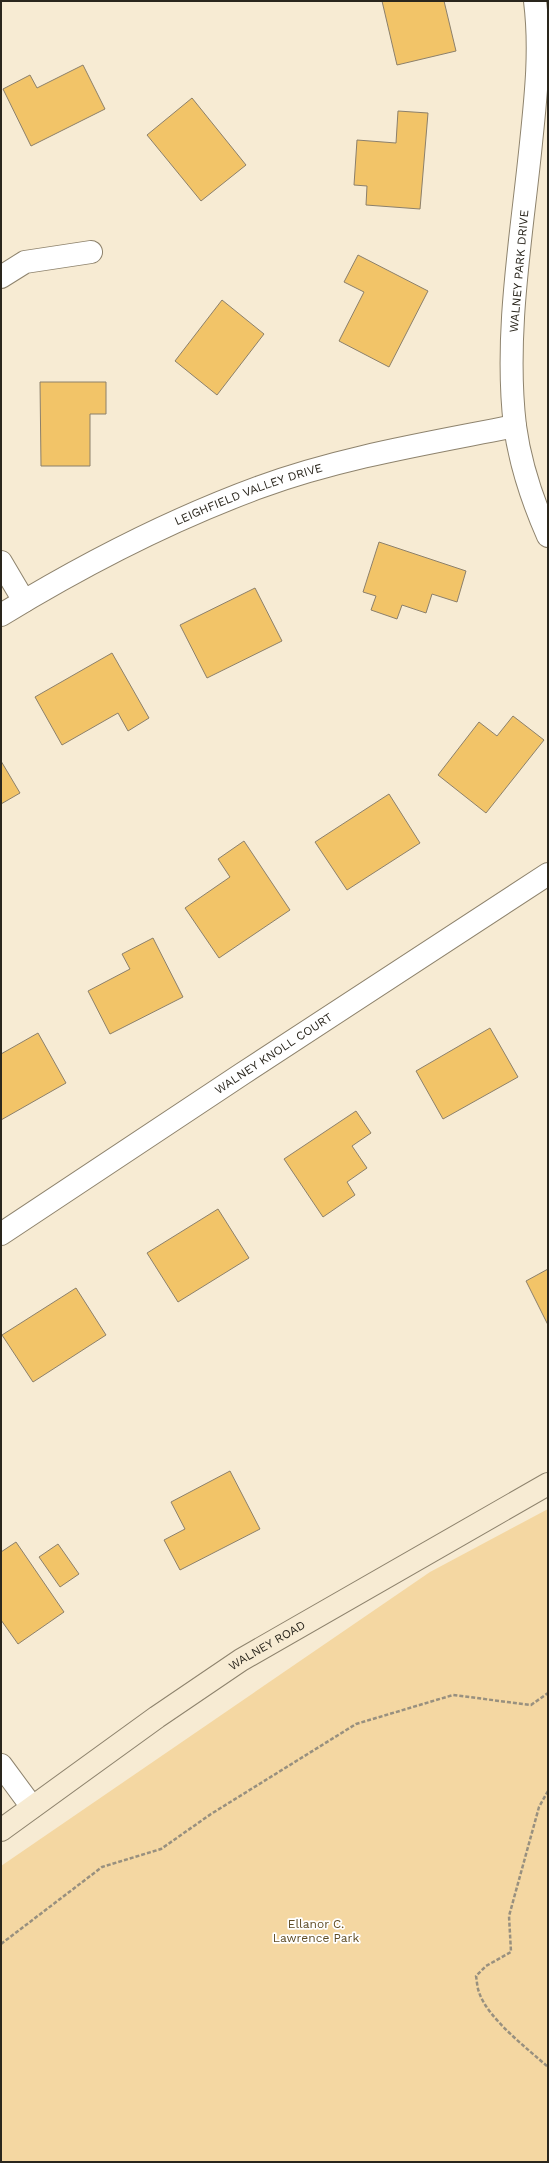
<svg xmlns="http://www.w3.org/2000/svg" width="549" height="2163" viewBox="0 0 549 2163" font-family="'Work Sans',sans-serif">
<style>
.green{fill:#f4d7a2}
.building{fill:#f2c468;stroke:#8c806b}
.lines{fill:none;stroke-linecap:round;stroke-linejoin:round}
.street-casing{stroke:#8e836d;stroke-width:24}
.secondary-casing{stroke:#8e836d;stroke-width:24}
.path{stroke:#98907f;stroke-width:2.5;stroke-dasharray:4 2;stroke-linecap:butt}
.street{stroke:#fff;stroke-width:22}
.secondary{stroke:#f7ebd3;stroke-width:22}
.labels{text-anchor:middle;stroke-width:3.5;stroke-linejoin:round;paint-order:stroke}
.street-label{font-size:12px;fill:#2a261d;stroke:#fff}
.park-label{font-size:12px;fill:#5f4c25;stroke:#fff}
</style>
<rect width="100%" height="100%" fill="#f7ebd3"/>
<path class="green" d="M548,1509V2162H1V1866L430,1572Z"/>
<path class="building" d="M382,1H444L456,51L397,65Z
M83,65L105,109L31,146L3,89L30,75L37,88Z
M192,98L246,165L201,201L147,135Z
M398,111L428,113L420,209L366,205L367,186L354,185L357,140L396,143Z
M358,255L428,291L389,367L339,341L364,292L344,282Z
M222,300L264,334L217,395L175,361Z
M40,382H106V414H90V466H41Z
M379,542L466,571L457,602L432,594L426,613L402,605L397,619L371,610L376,596L363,592Z
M255,588L282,641L207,678L180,625Z
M112,653L149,718L128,731L118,713L62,745L35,697Z
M513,716L544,740L486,813L438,775L479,722L497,736Z
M1,761L20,793L1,804Z
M389,794L420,843L347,890L315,842Z
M244,841L290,910L219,958L185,908L230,877L218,859Z
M153,938L183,997L110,1034L88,991L130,969L122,954Z
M490,1028L518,1077L443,1119L416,1071Z
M38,1033L66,1083L1,1120V1054Z
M356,1111L371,1133L352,1146L367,1168L347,1182L355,1195L323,1217L284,1159Z
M218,1209L249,1258L178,1302L147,1253Z
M548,1269V1325L526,1281Z
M76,1288L106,1335L33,1382L2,1335Z
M230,1471L260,1529L180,1570L164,1540L185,1529L171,1502Z
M16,1542L64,1612L18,1644L1,1620V1552Z
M58,1544L79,1574L60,1587L39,1557Z"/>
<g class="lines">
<defs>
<g id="street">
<path d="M535,1C541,49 536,95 531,143C522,234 504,334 515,426C520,463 533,502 548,536"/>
<path d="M1,277L25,262L91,252"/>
<path d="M1,562L24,601"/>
<path id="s1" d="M1,615C83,565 170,520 260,487C342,457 430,443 515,426"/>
<path id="s2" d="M1,1234L242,1074L548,874"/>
<path d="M1,1765L32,1807"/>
</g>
<g id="secondary">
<path id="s3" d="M1,1830L157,1717L241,1660L548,1484"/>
</g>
</defs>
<use href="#street" class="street-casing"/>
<use href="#secondary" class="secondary-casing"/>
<path class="path" d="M548,1791L539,1807L509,1916L511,1952L486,1966L476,1976C477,1981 477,1987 479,1992C487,2018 528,2049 548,2067
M1,1944L102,1867L161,1849L211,1814L356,1724L453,1695L531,1705L548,1693"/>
<use href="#street" class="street"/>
<use href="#secondary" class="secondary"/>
</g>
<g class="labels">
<g class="street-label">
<text transform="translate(519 271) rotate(-85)" y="4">WALNEY PARK DRIVE</text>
<text dy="4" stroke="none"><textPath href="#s1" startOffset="276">LEIGHFIELD VALLEY DRIVE</textPath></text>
<text dy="4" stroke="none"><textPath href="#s2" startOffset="327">WALNEY KNOLL COURT</textPath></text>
<text dy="4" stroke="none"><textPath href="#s3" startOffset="324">WALNEY ROAD</textPath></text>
</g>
<g class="park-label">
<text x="316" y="1928">Ellanor C.<tspan x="316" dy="14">Lawrence Park</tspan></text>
</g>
</g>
<rect width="549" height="2163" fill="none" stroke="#2a261d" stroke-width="4"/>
</svg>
